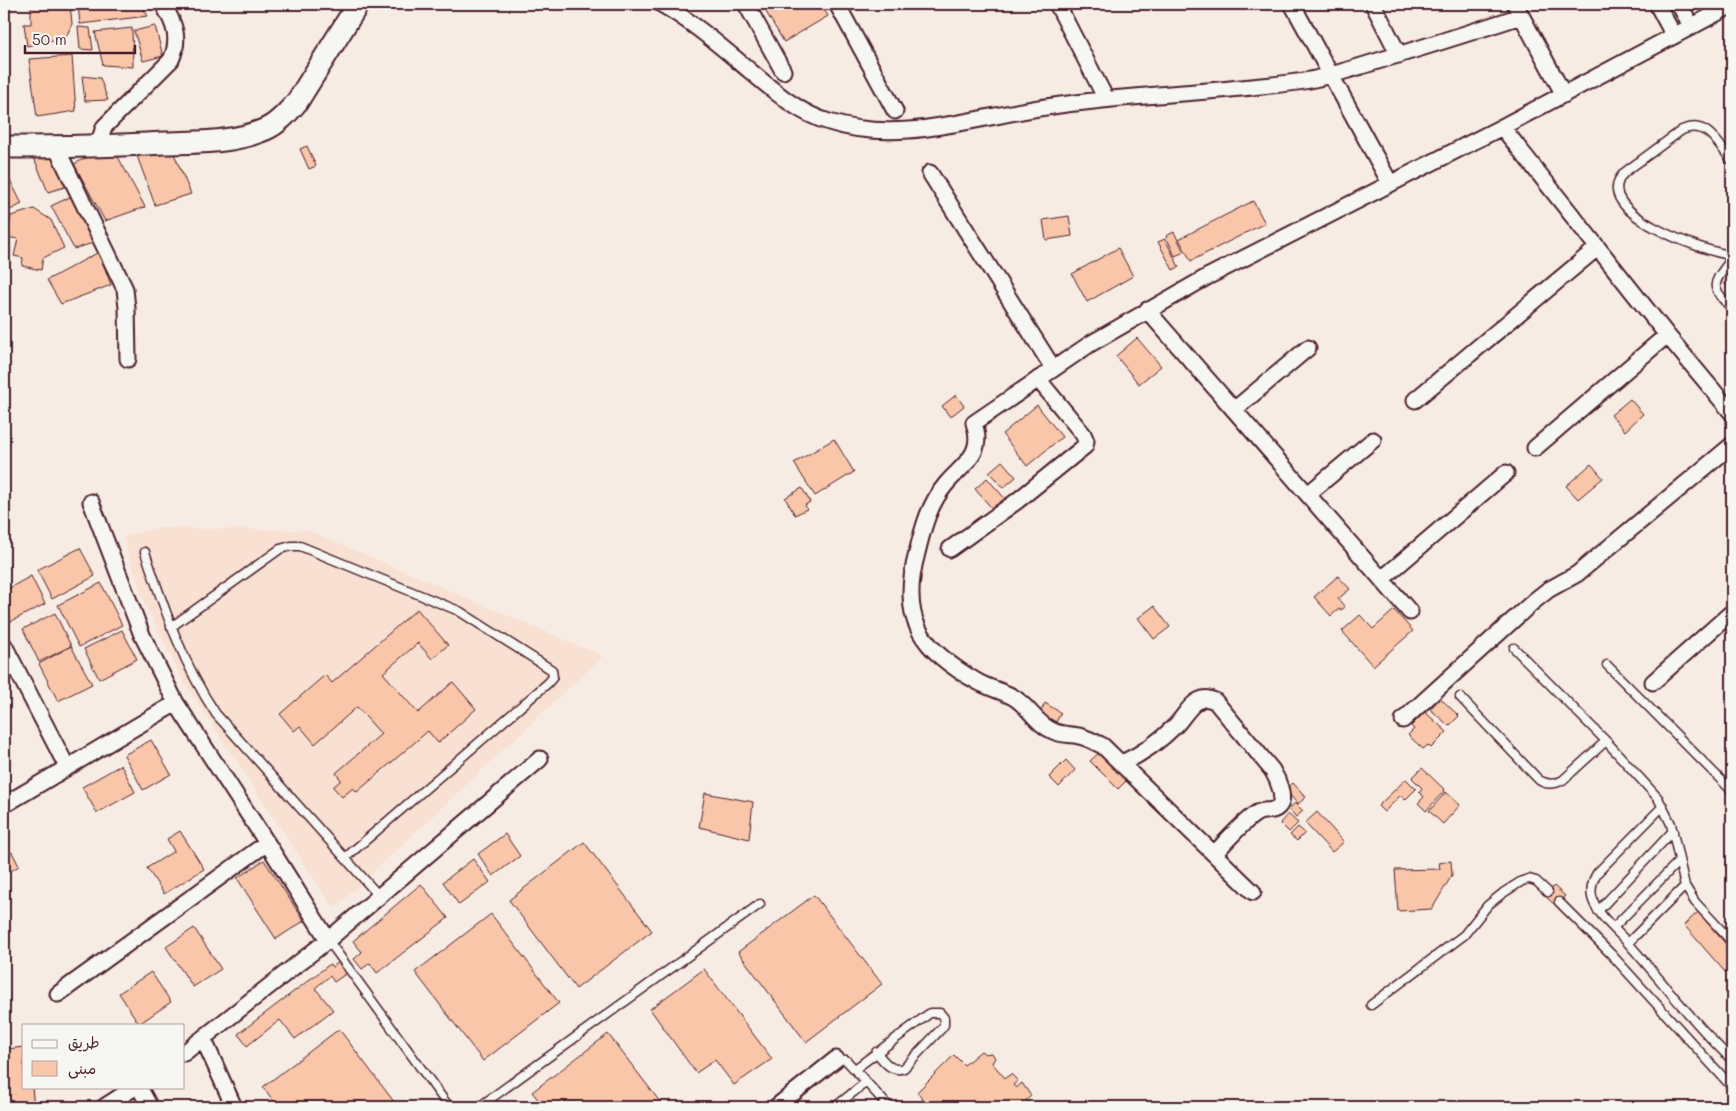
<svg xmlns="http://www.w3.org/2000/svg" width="1736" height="1111" viewBox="0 0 1736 1111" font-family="Mali,'Playpen Sans Arabic',sans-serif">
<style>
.built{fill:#f8e1d2}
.building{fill:#f9c6a9;stroke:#4a1f2b}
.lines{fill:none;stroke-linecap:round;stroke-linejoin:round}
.lane-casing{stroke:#4a1f2b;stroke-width:11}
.street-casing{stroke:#4a1f2b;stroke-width:19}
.secondary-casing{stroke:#4a1f2b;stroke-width:25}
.lane{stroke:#f6f6f2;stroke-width:8}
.street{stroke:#f6f6f2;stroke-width:15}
.secondary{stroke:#f6f6f2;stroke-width:21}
</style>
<rect width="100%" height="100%" fill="#f7ece3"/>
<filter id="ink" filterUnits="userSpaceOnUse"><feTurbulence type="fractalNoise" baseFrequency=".02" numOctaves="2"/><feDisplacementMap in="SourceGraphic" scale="10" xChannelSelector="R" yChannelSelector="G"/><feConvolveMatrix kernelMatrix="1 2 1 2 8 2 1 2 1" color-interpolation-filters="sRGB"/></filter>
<g filter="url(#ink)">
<path class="built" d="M156,528L307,530L603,656L334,909L183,681L144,602L123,537Z"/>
<path class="building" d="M31,4H70L72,24L66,37L27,46L24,24H31Z
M78,4H140L148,16L80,24Z
M780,4H821L828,16L784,42L766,12Z
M155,26L163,56L143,61L134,31Z
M78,27L90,28L93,50L80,49Z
M132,28L133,67L103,65L95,32Z
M72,56L76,111L37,117L29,59Z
M82,76L100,78L108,100L85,101Z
M307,146L316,166L309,169L300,149Z
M162,148L169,155L174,154L191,194L155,205L136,153Z
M54,151L68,186L48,192L34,158Z
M93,154L117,155L145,207L105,221L74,164Z
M4,168L22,204L4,213Z
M72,196L93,243L74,249L51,206Z
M1253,201L1265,223L1191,261L1179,239Z
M34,209L51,220L64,248L43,258L41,270L22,266L23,258L14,256L18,239L7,237L11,216Z
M1069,216L1072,236L1046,240L1043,220Z
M1174,232L1184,252L1175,256L1166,236Z
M1165,239L1179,267L1173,270L1158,242Z
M1118,248L1133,276L1087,302L1072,274Z
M99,252L111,285L61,304L47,280Z
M1732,274V291L1724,283Z
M1137,338L1161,366L1139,384L1116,356Z
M956,395L964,406L950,417L942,406Z
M1630,399L1643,414L1625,431L1611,415Z
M1037,405L1062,437L1027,466L1002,434Z
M834,439L854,472L815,496L794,463Z
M1002,461L1016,477L1003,488L989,472Z
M1591,464L1603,478L1578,499L1566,486Z
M987,478L1007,501L995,512L975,489Z
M802,488L810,502L805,505L807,509L795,515L785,498Z
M80,548L95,576L52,599L37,570Z
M31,576L45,604L6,624L4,620V591Z
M1338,576L1350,589L1338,599L1345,607L1341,610L1340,608L1331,616L1314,597Z
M101,583L122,625L79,647L58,605Z
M1154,606L1170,627L1154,639L1138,618Z
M417,609L448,645L432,659L418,643L383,673L418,713L453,682L476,709L438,743L428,731L357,792L353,788L342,797L333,787L341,780L336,773L381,734L357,707L315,744L300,726L294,731L280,714L325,675L332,683Z
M1394,610L1413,631L1373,666L1342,631L1360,615L1373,629Z
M55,613L71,646L39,662L23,629Z
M122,630L137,659L99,679L84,649Z
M71,646L92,684L58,701L39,664Z
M1440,698L1459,716L1449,726L1430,709Z
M1045,703L1061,713L1056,722L1040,713Z
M1425,712L1447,732L1431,748L1428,745L1423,749L1408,735L1414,729L1411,726Z
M151,740L171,774L143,790L124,755Z
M1101,751L1129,778L1118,789L1090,761Z
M1066,760L1075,770L1059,787L1049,777Z
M121,765L135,792L97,813L82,787Z
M1422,768L1445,790L1426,811L1418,803L1424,797L1419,792L1422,788L1412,778Z
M1406,779L1416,789L1405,800L1401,795L1384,812L1378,806Z
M1293,783L1306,797L1298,804L1285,790Z
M1446,792L1460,805L1443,824L1429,811Z
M705,793L753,802L749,839L699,827Z
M1295,803L1303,811L1296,817L1289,809Z
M1317,812L1344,842L1332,852L1305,823Z
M1288,814L1298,823L1289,832L1280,823Z
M1298,827L1305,833L1297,841L1290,835Z
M180,831L204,869L164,894L147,868L174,851L167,839Z
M505,834L520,856L493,876L478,854Z
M584,842L652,931L576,989L509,900Z
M12,852L19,866L4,875V856Z
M473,859L490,882L459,905L443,882Z
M264,860L304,921L276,939L237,878Z
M1451,861L1452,875L1432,909L1398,911L1395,870L1440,869L1439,863Z
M421,884L448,918L377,973L370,963L362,969L354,959L362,952L353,941Z
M1554,886L1565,896L1555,905L1545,896Z
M814,895L882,984L806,1042L738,952Z
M1698,912L1732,951V980L1684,925Z
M491,914L559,1003L483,1061L415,972Z
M194,928L221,969L193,987L166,947Z
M339,962L347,973L334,982L330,976L315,988L333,1010L295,1039L280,1020L247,1046L238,1034L330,964L332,967Z
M704,969L772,1059L734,1085L715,1060L696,1073L650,1009Z
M151,972L171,1002L139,1024L119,993Z
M339,1029L398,1107H278L263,1087Z
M608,1034L664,1107H544L532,1092Z
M4,1047H7V1049L24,1047V1087H32L34,1107H4Z
M981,1051L985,1054L992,1053L995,1058L992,1063L1005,1078L1011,1074L1018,1081L1013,1085L1016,1088L1022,1083L1031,1096L1026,1100L1033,1107H923L921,1104L923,1100L917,1092L954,1055L964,1065Z"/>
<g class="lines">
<defs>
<path id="lane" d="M1732,161C1718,144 1707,119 1682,130L1625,172C1585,211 1707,253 1732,255
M1732,258C1714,283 1707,285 1732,308
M145,552C164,608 183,665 216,714L380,897
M171,627L280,549L291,546H300L459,611L552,670L553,677L548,683L345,858
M1514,648L1606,741L1658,798L1671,824L1685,886L1695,902L1732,942
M1607,665L1732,791
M1460,697L1539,780C1547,785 1554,785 1563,780L1606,741
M1663,806L1597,873C1591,883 1589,894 1595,905C1602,919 1617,931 1628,943C1663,982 1694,1024 1732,1060
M1559,902L1611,954L1732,1087
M1598,911L1673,831
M1614,927L1679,861
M328,940L449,1107
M1628,943L1685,886
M1371,1005L1464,935L1488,905L1503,893L1522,881L1529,879L1536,881L1548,892
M836,1059L846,1060L889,1107
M855,1069L930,1013H940L944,1018V1025L942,1028L904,1068C891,1073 884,1061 876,1052
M479,1107L760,904
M835,1107L866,1082"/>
<path id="street" d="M661,4C693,22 720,46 749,70C773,90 798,113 829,122C900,145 974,117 1046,107C1103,98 1161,95 1219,90C1250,87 1281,85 1310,80C1334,75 1358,67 1381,60C1428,46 1475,31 1521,16
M746,4L783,71
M837,4L895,111
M1057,4L1106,99
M1292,4L1390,183
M1373,4L1399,55
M1515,4L1564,95
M1657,4L1674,36
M1679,4L1692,27
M1502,127L1667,335L1732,413
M103,146L101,136L104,127L171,60C181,38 174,23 163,4
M56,147L125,289L127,308L128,359
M930,173L1053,368
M1147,310L1410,612
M1415,400L1597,248
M1234,410L1308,348
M1535,448L1667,335
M1308,494L1373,440
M91,502L142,635L176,703L267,843L328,940
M950,549L1017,501L1085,446L1086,441L1083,434L1038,379
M1382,579L1506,473
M4,645L67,767
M1653,682L1732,612
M1403,720L1534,601L1548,590L1577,574L1732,445
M1122,763C1142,754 1160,741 1176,725C1183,718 1190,704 1200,700C1205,697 1210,699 1215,701L1272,770C1277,778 1286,797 1279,806C1274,813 1263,809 1257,813C1243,821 1226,842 1214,854
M4,805L176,703
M1253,892L1103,746C1095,742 1088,738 1079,736C1070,734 1061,735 1053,731C1036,724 1029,706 1013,697C1002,691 989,688 978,682C920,649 899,619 917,553C923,528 929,504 946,484C963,464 985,454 974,423L1090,344L1207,277L1502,127L1732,5
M58,994L267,843
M203,1038L234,1107
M184,1053L328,940L540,759
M139,1087L150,1107
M104,1107L135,1087
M776,1107L836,1059"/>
<path id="secondary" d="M4,147C57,147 111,146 164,143C198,142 234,143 266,129C278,124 288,112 297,102L358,4"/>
</defs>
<use href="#lane" class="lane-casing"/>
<use href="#street" class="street-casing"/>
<use href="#secondary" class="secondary-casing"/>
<use href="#lane" class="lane"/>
<use href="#street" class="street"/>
<use href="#secondary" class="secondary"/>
</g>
</g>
<rect width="1736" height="1111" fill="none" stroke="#f6f6f2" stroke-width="20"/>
<rect x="10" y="10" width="1716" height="1091" fill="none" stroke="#4a1f2b" stroke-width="2" filter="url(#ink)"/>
<rect x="22" y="1024" width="162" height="65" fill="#f6f6f2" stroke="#b1a0a2"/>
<rect x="32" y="1040" width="25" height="8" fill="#f6f6f2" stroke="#b1a0a2"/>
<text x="68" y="1048" font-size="15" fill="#4a1f2b">طريق</text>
<rect x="32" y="1061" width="25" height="15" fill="#f9c6a9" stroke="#b1a0a2"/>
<text x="68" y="1074" font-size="15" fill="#4a1f2b">مبنى</text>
<path d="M25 45v8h110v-8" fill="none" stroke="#4a1f2b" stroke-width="2.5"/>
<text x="32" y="45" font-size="15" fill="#4a1f2b" stroke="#f6f6f2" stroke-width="4" paint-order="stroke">50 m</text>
</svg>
